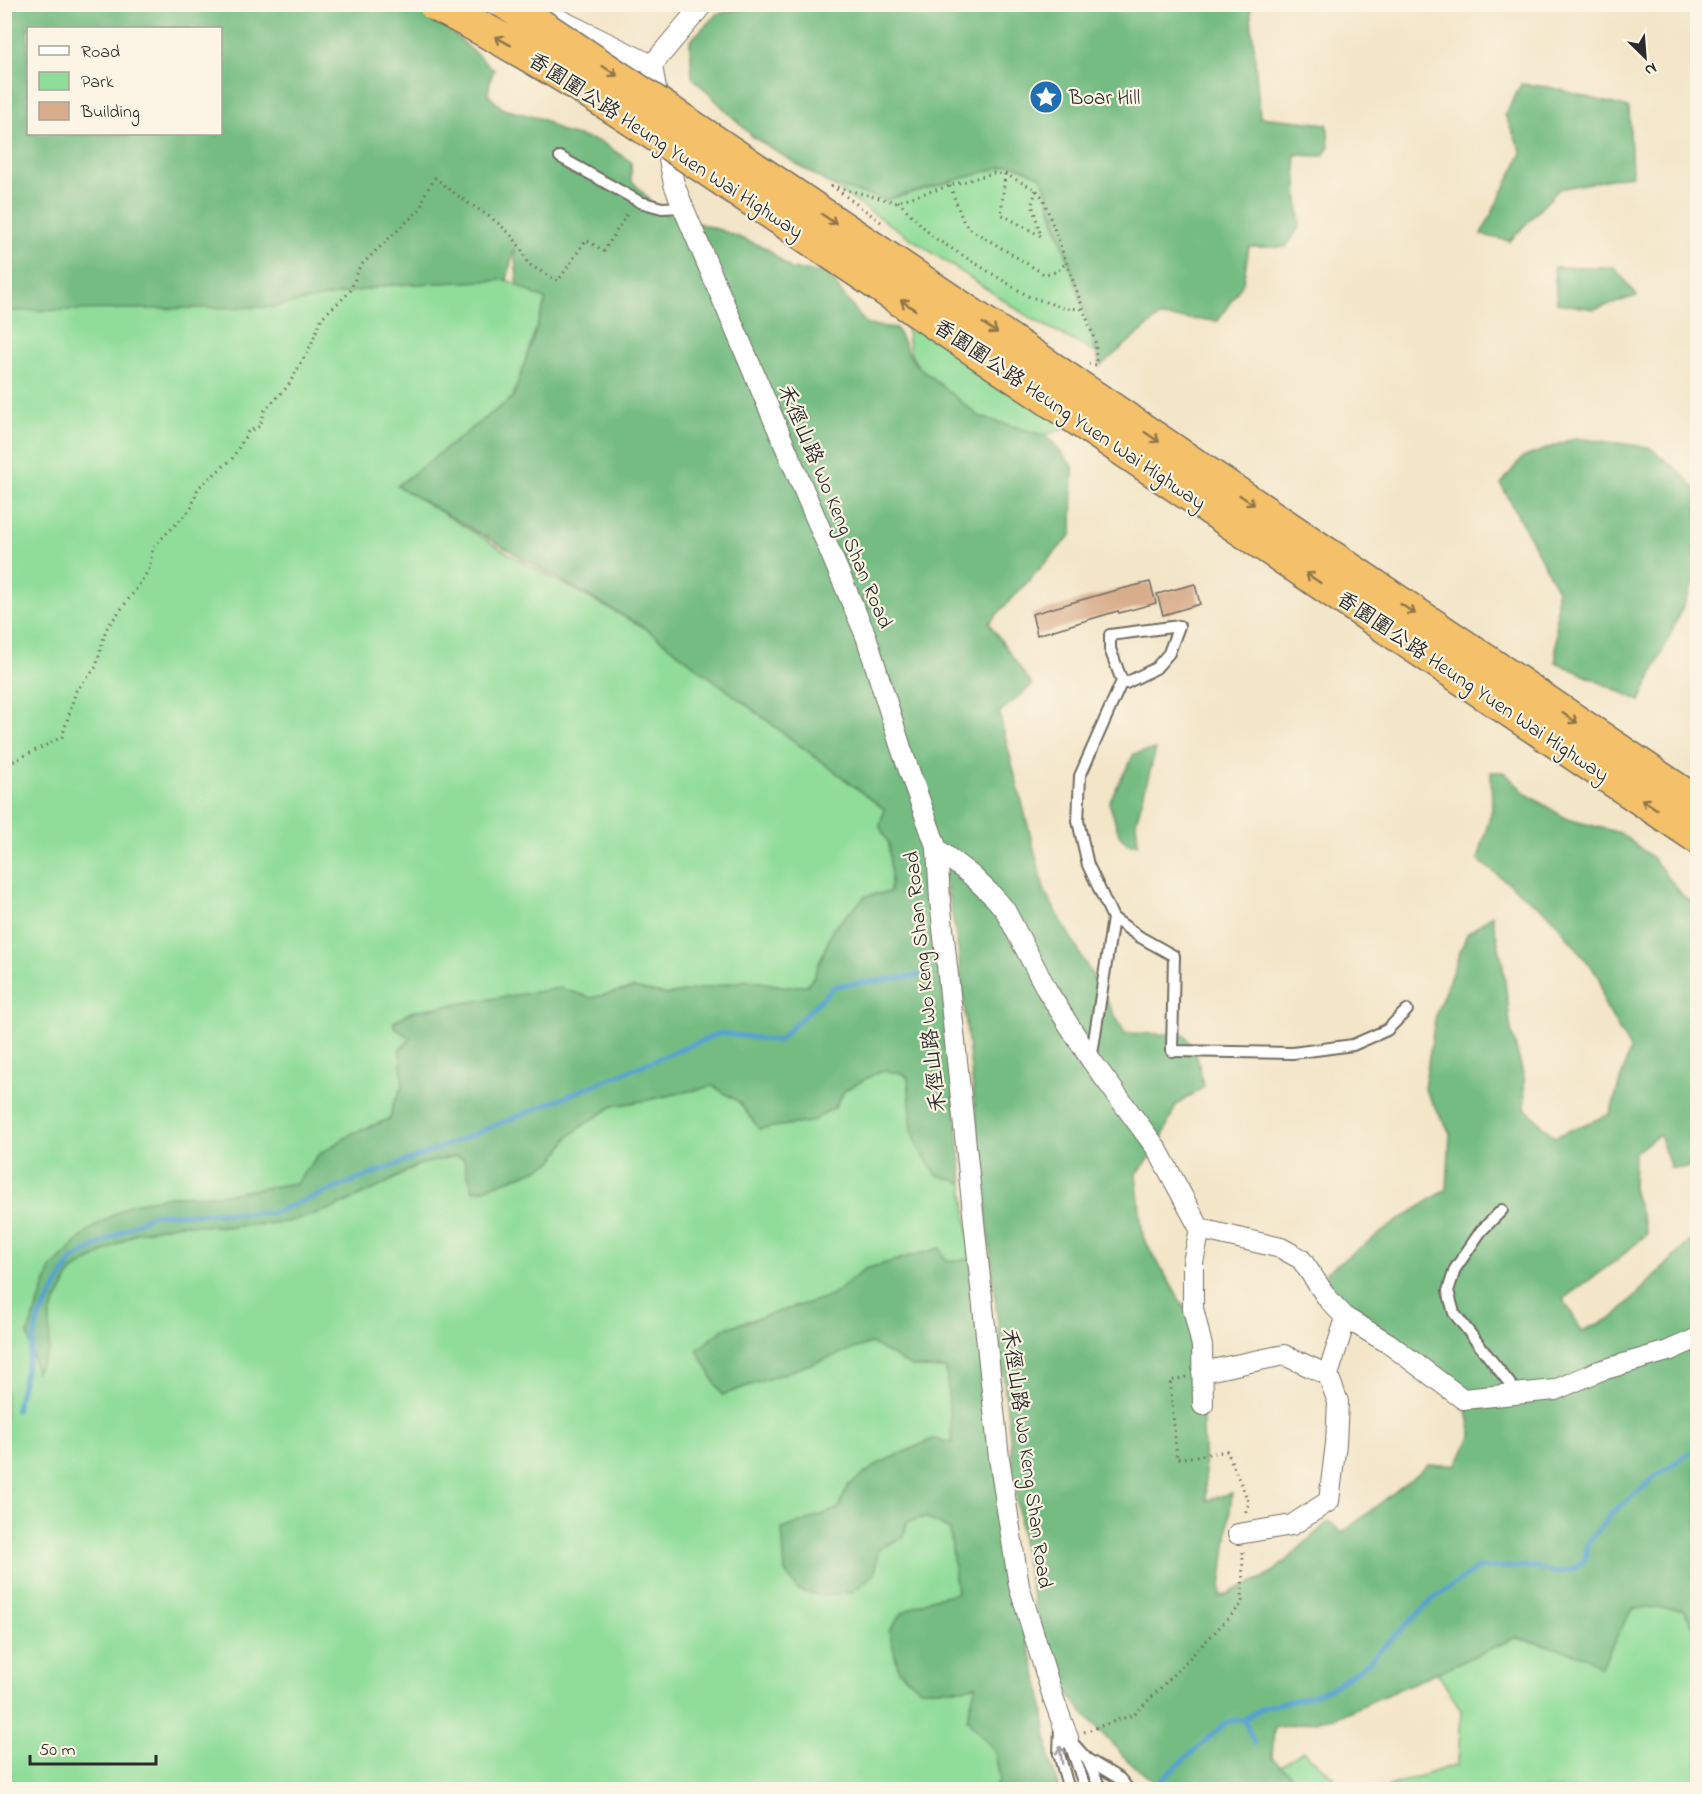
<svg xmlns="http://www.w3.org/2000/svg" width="1702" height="1794" viewBox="0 0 1702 1794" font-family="'Indie Flower','LXGW WenKai TC',sans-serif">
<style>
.green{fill:#90dd9a;stroke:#5e8462;stroke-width:1.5}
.forest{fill:#74bc82;stroke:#507456;stroke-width:1.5;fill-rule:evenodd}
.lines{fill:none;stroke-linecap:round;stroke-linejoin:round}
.stream{stroke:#57a2cf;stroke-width:5}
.building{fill:#d8ad8c}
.service-casing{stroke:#716c62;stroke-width:14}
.minor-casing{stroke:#716c62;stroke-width:22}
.trunk-casing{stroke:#716c62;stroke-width:36}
.path{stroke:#716c62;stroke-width:3;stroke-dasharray:1.5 4.5;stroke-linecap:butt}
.service{stroke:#fff;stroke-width:10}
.minor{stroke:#fff;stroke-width:20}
.trunk{stroke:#f4c16a;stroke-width:33}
.trunk-bridge-casing{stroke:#716c62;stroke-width:36;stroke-linecap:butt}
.trunk-bridge{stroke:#f4c16a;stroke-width:33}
.oneway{stroke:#90764a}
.oneway2{stroke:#a0a0a0}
.labels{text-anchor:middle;stroke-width:4.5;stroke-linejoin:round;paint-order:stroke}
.poi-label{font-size:21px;fill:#2b2b2b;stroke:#fcf5e5;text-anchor:start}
.street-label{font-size:21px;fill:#2b2b2b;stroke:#fcf5e5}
</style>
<rect width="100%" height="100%" fill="#fcf5e5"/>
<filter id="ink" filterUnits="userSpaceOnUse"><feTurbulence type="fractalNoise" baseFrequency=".0167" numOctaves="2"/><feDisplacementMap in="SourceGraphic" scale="12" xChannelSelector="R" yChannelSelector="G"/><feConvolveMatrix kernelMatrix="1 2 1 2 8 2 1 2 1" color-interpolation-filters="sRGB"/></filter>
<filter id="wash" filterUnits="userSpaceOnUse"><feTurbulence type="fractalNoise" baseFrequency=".008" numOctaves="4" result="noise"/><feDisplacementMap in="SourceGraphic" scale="24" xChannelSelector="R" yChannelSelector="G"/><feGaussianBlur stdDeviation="1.35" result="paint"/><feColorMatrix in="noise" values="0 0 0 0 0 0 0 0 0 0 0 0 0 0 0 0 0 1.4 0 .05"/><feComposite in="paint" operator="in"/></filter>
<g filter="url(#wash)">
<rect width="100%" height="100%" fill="#f3e5c8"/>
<path class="green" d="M1012,164L1042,177L1053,216L1100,355L1029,317L829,184L886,200Z
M507,280L546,299L513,397L398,486L516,558L645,628L884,809L880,827L889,844L891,879L890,892L866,896L833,929L814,976L807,985L787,987L748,980L667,995L633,988L591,998L561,989L413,1011L394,1022L395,1028L411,1038L400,1050L403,1085L393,1105L390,1119L353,1133L318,1155L296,1183L220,1195L169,1196L51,1268L28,1334L49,1350L50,1314L72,1271L136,1233L180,1224L230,1227L287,1222L331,1209L381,1186L418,1165L455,1156L463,1158L473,1191L481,1190L533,1171L553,1161L568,1138L579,1128L613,1106L647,1100L713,1086L739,1102L759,1129L835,1108L845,1090L880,1071L899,1072L908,1077L910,1095L963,1183L971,1259L946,1261L940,1248L865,1269L831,1296L725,1328L722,1395L871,1343L912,1367L947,1369L953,1443L933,1439L880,1463L848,1486L838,1509L782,1529L875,1574L878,1549L904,1537L907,1522L925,1517L950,1530L957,1593L931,1599L977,1684L967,1719L995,1751L1000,1780L993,1790H5V305L271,307L389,285Z
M908,318L1073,426L1045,435L980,418L918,366C907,352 906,335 908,318Z
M1628,1604L1680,1605L1697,1630V1789L1387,1790L1389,1786L1458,1764L1461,1710L1437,1672L1515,1638L1591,1656Z
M1303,1751L1333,1777L1334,1789H1306L1281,1766Z"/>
<path class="forest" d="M385,4L434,16L494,70L490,80L488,95L503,109L542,119L562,132L601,142L631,162V180L661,212L720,230L766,248L791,269L828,273L843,295L867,325L896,328L914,363L980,417L1047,436L1073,467L1072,534L989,623L1032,685L999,713L1045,892L1125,1033L1185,1035L1197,1057L1204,1087L1176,1105L1157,1149L1136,1175L1143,1237L1199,1333L1206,1500L1232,1493L1220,1597L1271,1574L1329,1521L1342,1533L1429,1465H1456L1472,1435L1462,1386L1337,1301L1325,1273L1393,1224L1447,1189L1450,1133L1424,1088L1436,1014L1467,934L1492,915L1503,966L1511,1030L1524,1077L1525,1108L1554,1137L1610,1114L1630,1049L1604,1003L1600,978L1551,916L1478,860L1492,809L1491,772H1504L1526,794L1567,819L1620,833L1653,858L1683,896L1697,906V1147L1687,1168H1671L1659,1135L1634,1153L1633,1189L1647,1234L1618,1259L1563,1299L1582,1331L1614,1317L1697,1234V1633L1683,1609L1632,1608L1601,1667L1585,1656L1517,1637L1334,1718L1274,1728L1272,1758L1306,1789H1163L1129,1762L1087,1717L1072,1699L1058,1677L1050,1659L1034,1604L1023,1548L1015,1484L958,948L950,903L937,849L918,828L934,914L963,1183L937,1175L920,1151L912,1130L908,1077L898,1072L880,1071L845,1090L835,1107L811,1122L759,1129L739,1102L713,1086L647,1100L613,1106L579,1128L568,1138L553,1161L533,1171L481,1190L473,1191L463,1158L455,1156L418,1165L381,1186L331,1209L287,1222L230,1227L180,1224L136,1233L72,1271L50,1314L49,1350L36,1372L28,1334L51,1268L89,1230L129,1205L169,1196L220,1195L296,1183L318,1155L353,1133L390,1119L393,1105L403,1085L400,1050L411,1038L395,1028L394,1022L413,1011L561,988L591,998L633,988L667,995L748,980L787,987L807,985L814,976L833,929L866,896L890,892L891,879L889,844L880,827L884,809L645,628L397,486L513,397L546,300L518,286L514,248L507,280L389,285L271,307L5,311L4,5ZM28,28H220V134H28Z
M759,5H1250L1260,117L1327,124L1329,146L1323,156L1295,155L1300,226L1286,247H1249L1243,283L1218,321L1159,317L1100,366L1089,325L1042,177L1012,164L886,200L829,184L753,137L692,77L690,41L717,14Z
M1521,84L1549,87L1629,108L1632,175L1559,189L1510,241L1481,235L1522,153L1505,115Z
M1554,267H1614L1637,296L1594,309L1557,303Z
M1575,438L1649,447L1681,473L1697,491V575L1640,701L1556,662L1557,589L1501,484L1522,458Z
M1156,749L1136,822L1138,844H1128L1119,834L1109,802L1134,754Z
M940,1248L946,1261L971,1259L1010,1576L1041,1693L1050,1759L1059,1789H993L1000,1780L995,1751L967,1719L976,1684L964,1689H920L899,1671L889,1631L903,1612L931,1599L957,1593L950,1530L925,1517L907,1522L904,1537L878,1549L875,1574L852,1592L823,1596L798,1590L785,1572L782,1529L838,1509L848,1486L880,1463L933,1439L952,1443L946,1369L912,1367L871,1343L722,1395L697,1350L725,1328L831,1296L865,1269Z"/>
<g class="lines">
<path class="stream" d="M16,1410L39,1317L72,1260L153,1214L272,1213L455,1142L721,1033L778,1041L835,986L922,975
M1244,1719L1254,1743
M1153,1787L1227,1722L1244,1719L1264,1707L1311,1696L1331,1688L1363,1667L1433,1599L1478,1568L1536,1567L1554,1573L1572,1570L1585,1559L1587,1545L1610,1515L1655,1477L1698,1447"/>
</g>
<g id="blocks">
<path class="building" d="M1150,582L1156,603L1119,613L1118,611L1037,635L1032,614L1109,592Z
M1195,584L1200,604L1163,615L1157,594Z"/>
</g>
</g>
<g filter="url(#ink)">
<use href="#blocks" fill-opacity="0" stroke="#716c62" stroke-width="1.5"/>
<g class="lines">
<defs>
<path id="service" d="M560,157L640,202L662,208L683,207
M1122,681L1126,683L1156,668L1169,653L1179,626L1110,635V649L1122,681L1080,776L1078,821L1088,865L1113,918L1140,937L1174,956L1172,1051L1293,1053L1353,1045L1387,1030L1407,1010
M1091,1060L1113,918
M1502,1210L1481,1231L1455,1269L1448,1291L1454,1313L1518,1394
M1060,1728L1059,1754L1069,1790
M1068,1738L1087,1759L1120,1779L1129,1790
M1070,1744L1086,1790
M1087,1759L1101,1790"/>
<path id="minor" d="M542,11L652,65L659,108
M652,65L703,4
M665,140L674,184L683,207L866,636L901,748L937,849L940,900L999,1458L1019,1586L1053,1697L1068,1738
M937,849L971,875L995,898L1005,910L1048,992L1091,1060L1157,1149L1200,1229L1281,1248L1301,1259L1328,1299L1346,1318L1388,1343L1463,1399L1555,1390L1599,1371L1668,1351L1698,1338
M1200,1229L1193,1262V1308L1202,1346L1203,1405
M1202,1372L1284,1355L1328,1375
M1238,1534L1292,1525L1329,1501L1336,1443L1338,1402L1328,1375L1346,1318"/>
<path id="trunk" d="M780,186L1698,804
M765,208L1698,837"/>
</defs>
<use href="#service" class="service-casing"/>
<use href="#minor" class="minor-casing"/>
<use href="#trunk" class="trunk-casing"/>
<path class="path" d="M1005,174L1036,190L1043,198L1096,344V365L1089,364
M950,186L964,223L972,230L1044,274L1056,272L1066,263
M898,201L933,237L1028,296L1064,308L1084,309
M881,222L832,186L895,202L993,173L1005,174L1001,214L1041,236L1032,204L1036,190
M4,776L10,763L62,737L76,691L96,667L106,629L137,588L149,569L153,547L191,509L198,488L232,459L248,432L260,426L265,410L288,386L311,345L322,317L350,292L360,266L421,208L425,194L435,178C443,184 450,190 458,196C486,215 516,229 528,264L558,281L586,240L604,251L629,211
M1186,1377L1170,1381L1177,1459L1227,1451L1249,1503L1245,1514
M1084,1732L1135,1714L1242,1604L1243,1552"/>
<use href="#service" class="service"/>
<use href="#minor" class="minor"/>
<use href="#trunk" class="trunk"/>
<defs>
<path id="trunk-bridge" d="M435,4C551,62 658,136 765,208
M508,4L780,186"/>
</defs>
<use href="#trunk-bridge" class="trunk-bridge-casing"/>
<use href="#trunk-bridge" class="trunk-bridge"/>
</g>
<defs><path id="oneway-shaft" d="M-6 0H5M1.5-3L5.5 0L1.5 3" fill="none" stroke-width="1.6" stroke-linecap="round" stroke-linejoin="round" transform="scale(1.5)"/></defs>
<g class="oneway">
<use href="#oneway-shaft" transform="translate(503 41) rotate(-151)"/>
<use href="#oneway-shaft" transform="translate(610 71) rotate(33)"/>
<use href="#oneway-shaft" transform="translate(829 219) rotate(34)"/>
<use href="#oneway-shaft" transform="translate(908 305) rotate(-146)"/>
<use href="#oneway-shaft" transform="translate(990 328) rotate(34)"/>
<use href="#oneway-shaft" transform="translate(1152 437) rotate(34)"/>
<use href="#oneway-shaft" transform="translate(1247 500) rotate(34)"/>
<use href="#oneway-shaft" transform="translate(1313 578) rotate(-146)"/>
<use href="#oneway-shaft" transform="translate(1408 609) rotate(34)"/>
<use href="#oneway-shaft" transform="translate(1570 718) rotate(34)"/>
<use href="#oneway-shaft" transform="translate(1649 804) rotate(-146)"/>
</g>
<use class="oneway2" href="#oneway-shaft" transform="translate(1061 1755) rotate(-98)"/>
</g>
<defs>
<symbol id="sight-disc" viewBox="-11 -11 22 22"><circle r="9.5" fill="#1f6fb2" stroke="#fcf5e5"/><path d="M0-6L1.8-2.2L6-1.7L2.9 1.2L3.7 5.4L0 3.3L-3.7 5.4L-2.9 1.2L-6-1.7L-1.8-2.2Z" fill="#fff"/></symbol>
</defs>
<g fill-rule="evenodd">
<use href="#sight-disc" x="1027" y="78" width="38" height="38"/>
</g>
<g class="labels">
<g class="poi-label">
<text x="1069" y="104">Boar Hill</text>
</g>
<g class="street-label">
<text transform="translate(666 145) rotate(33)" y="7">香園圍公路 Heung Yuen Wai Highway</text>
<text transform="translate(1070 414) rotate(34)" y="7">香園圍公路 Heung Yuen Wai Highway</text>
<text transform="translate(836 506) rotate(67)" y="7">禾徑山路 Wo Keng Shan Road</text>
<text transform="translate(1473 686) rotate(34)" y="7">香園圍公路 Heung Yuen Wai Highway</text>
<text transform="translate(924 982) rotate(-96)" y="7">禾徑山路 Wo Keng Shan Road</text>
<text transform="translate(1028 1458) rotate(82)" y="7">禾徑山路 Wo Keng Shan Road</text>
</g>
</g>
<rect width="1702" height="1794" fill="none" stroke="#fcf5e5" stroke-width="24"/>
<rect x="27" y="27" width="195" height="108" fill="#fcf5e5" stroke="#a8a49b" stroke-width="1.5"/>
<rect x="39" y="46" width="30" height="9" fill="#ffffff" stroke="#a8a49b" stroke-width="1.5"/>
<text x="81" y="57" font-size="18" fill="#2b2b2b">Road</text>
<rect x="39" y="72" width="30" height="18" fill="#90dd9a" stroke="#a8a49b" stroke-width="1.5"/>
<text x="81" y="87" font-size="18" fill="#2b2b2b">Park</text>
<rect x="39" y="102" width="30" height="18" fill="#d8ad8c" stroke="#a8a49b" stroke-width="1.5"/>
<text x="81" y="117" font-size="18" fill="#2b2b2b">Building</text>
<g transform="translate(1645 57) rotate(155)" stroke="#fcf5e5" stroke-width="4.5" paint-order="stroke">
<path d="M0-4.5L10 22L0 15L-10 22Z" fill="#2b2b2b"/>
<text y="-9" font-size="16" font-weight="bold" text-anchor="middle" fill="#2b2b2b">N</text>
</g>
<path d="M30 1755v9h126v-9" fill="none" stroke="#2b2b2b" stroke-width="3"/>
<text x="39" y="1755" font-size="18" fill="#2b2b2b" stroke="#fcf5e5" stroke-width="4.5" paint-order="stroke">50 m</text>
</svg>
